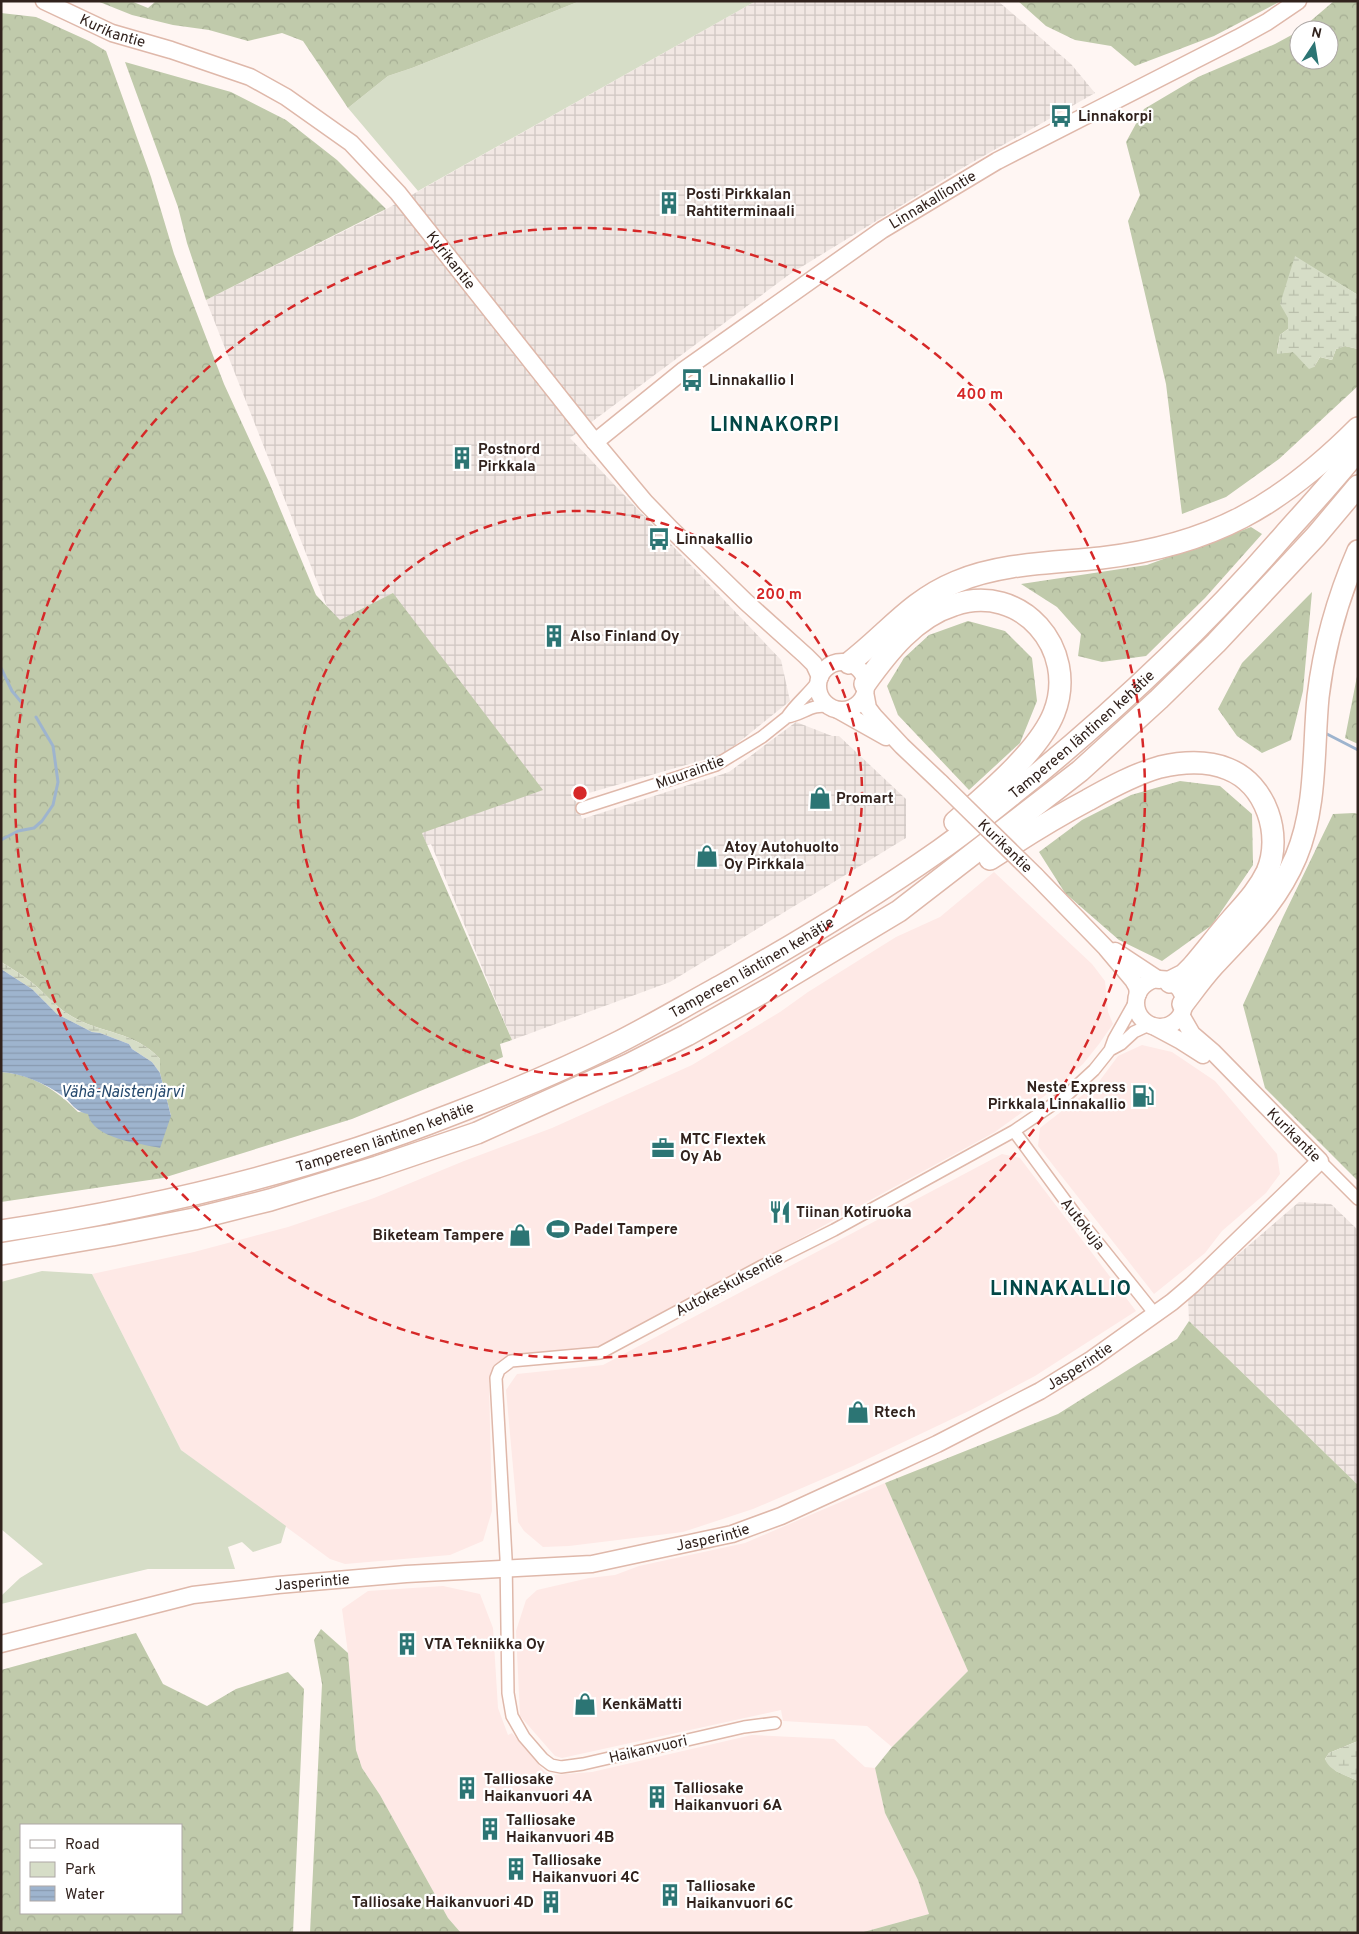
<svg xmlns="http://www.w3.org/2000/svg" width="1359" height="1934" viewBox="0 0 1359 1934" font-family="Overpass,sans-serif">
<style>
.commercial{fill:#fee9e6}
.industrial{fill:url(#industrial-grid)}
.green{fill:#d6ddc7}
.forest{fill:url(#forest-crowns);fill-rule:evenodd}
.wetland{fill:url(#wetland-marsh)}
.water{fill:url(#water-rules)}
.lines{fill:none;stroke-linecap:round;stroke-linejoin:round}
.stream{stroke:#9eb4ce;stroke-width:3}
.minor-casing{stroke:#dfb8aa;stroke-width:14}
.secondary-casing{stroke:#dfb8aa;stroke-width:19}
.motorway-casing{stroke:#dfb8aa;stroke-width:24}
.minor{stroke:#fff;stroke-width:11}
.secondary{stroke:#fff;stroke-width:16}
.motorway{stroke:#fff;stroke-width:21}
.secondary-bridge-casing{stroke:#dfb8aa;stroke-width:19;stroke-linecap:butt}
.secondary-bridge{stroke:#fff;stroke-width:16}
.ring{fill:none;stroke:#d62828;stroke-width:2.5;stroke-dasharray:9 6}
.labels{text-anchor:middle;stroke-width:4.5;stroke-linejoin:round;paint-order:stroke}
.street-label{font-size:15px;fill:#31221d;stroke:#fff}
.poi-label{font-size:15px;font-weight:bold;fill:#31221d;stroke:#fff;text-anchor:start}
.water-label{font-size:16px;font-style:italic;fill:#26496d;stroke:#fff}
.district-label{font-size:20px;font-weight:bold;letter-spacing:1px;fill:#034746;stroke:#fff}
.centre{fill:#d62828;stroke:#fff;stroke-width:2.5}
.ring-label{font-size:15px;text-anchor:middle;font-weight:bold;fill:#d62828;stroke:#fff;stroke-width:4.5;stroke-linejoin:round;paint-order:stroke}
</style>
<defs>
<pattern id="industrial-grid" width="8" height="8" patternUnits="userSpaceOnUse" patternTransform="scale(1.25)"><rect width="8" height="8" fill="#f1e7e3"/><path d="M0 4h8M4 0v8" fill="none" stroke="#cfc6c2"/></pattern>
<pattern id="forest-crowns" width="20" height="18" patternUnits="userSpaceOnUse" patternTransform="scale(1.25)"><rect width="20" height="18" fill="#c0caab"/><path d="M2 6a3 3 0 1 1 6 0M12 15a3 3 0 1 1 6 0" fill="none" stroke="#a5ad93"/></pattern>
<pattern id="wetland-marsh" width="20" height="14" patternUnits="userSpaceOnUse" patternTransform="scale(1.25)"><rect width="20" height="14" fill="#d6ddc7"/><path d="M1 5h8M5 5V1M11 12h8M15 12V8" fill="none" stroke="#b8bdaa"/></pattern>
<pattern id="water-rules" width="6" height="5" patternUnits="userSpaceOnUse" patternTransform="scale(1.25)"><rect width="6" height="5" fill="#9eb4ce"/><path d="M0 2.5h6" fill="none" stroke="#899ab0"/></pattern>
</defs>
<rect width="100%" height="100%" fill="#fff6f3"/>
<path class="commercial" d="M994,872L1092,964L1105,981L1108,1012L1113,1024L1099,1044L1083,1064L1054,1089L995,1132L640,1326L596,1347L512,1358L497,1366L489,1383L492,1511L483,1541L450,1555L345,1564L330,1559L181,1450L92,1274L194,1252L288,1227L374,1198L464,1161L552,1128L692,1065L780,1012L808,992L896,937L940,917Z
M1142,1045L1172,1052L1215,1081L1277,1154L1280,1174L1266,1193L1222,1231L1205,1253L1154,1294L1038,1146L1040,1128L1098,1083L1118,1056Z
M1002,1154L1020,1158L1136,1311L1035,1376L973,1409L853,1466L753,1509L683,1532L569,1546L543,1547L524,1531L518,1522L506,1390L517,1374L603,1365Z
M885,1483L968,1671L892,1747L867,1726L783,1721L781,1710L562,1758L555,1756L520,1716L516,1631L526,1600L537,1590L589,1578L615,1575L639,1566L745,1543Z
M443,1586L480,1594L493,1628L498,1708L508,1735L512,1733L545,1772L553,1775L592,1772L752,1735L834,1739L865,1767L875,1768L885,1813L918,1880L929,1914L860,1933L460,1932L448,1918L380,1795L362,1768L356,1750L348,1653L342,1609L368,1591Z"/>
<path class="industrial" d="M756,1H998L1071,64L1095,93L964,167L790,274L570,438L781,660L790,701L724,754L575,797L582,819L729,772L796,722L832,736H839L906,799V838L670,982L512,1040L431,844L427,845L335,627L206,300L376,215Z
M1299,1202L1331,1204L1358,1230V1485L1189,1321L1188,1298Z"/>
<path class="green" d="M580,1H756L418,191L348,108L388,76L412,68Z
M42,1271L92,1274L181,1450L286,1526L281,1543L253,1552L242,1542L228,1547L235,1569H148L1,1604V1596L20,1578L43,1564L1,1529V1282Z"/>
<path class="forest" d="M97,1H131L148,8L156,1H580L412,68L388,76L348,108L303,41L282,33L248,41L209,30L173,25L132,15Z
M1018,1H1281L1214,36L1135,66L1111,46L1075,40L1046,26Z
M1334,1H1358V295L1295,257L1288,329L1280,335L1277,353L1293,352L1314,367L1320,357L1332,360L1336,349L1345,346L1358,349V386L1279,459L1226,497L1182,514L1166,384L1128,221L1140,195L1126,142L1144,109L1198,77L1275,44L1299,31V60H1329V30H1300Z
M1,13L36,17L89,41L106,51L151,177L174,254L224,384L268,480L316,595L340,620L393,593L543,790L422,833L512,1040L500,1044L503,1057L352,1119L163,1178L1,1202V1072C32,1074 57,1090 78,1112L171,1116L160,1073V1059C134,1030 98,1034 68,1014C54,1005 43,991 30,981C21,974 11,968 1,962Z
M125,62L231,92L286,120L337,160L386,209L206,300L187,243L178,207Z
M1251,527L1262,534L1205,598L1146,656L1102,662L1078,656L1081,634L1057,607L1021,584L1147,565Z
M1312,592L1303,691L1291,740L1262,753L1237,736L1218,709L1242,663Z
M968,621L1005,631L1032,658L1037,701L1020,743L969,790L898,715L887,686L904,658L929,635Z
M1358,671V744L1345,738Z
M1180,781L1220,786L1252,814L1253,865L1212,925L1162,961L1119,940L1065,893L1039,852L1082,820L1131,795Z
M1354,813L1358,814V1181L1265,1088L1243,1005L1283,917L1333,814Z
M1189,1321L1358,1485V1741L1329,1753L1325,1759L1336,1771L1358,1781V1933H860L929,1914L918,1880L885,1813L875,1768L892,1747L968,1671L885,1483L1058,1414L1177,1339Z
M321,1629L348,1653L356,1750L362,1768L380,1795L448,1918L461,1933H310L322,1684L314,1640Z
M136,1633L163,1684L207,1706L236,1689L288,1672L304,1689L293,1933H1V1670ZM21,1825H181V1913H21Z"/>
<path class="wetland" d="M1295,256L1358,295V349L1345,346L1336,349L1332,360L1320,357L1314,367L1309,369L1293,352L1277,354L1280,335L1288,329V318L1280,304Z
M1,962C11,968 21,974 30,981C43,991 54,1005 68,1014C98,1034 134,1030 160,1059V1073L152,1062L132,1049L129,1044L100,1033L92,1032L57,1014L32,989L1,969Z
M1358,1741V1781C1346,1775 1330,1772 1325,1759L1329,1753Z"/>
<path class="water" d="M1,969L32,989L57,1014L92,1032L100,1033L129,1044L132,1049L152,1062L160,1073L171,1116L160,1148C139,1143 93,1139 88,1114C74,1111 73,1104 63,1096C44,1083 24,1074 1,1072Z"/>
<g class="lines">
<path class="stream" d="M1,668L12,691L22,703
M1325,733L1358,750
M1,840L18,831L34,828L42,821L53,805L58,782L53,746L36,717"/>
<defs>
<path id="minor" d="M787,717C805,714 811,703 830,707
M582,808L716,765L762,737L787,717C795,704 809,694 818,681
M1110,1050L1121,1044L1134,1032L1149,1025
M1014,1131L1075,1214L1155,1314
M1320,1161L1358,1199
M775,1723L744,1727L583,1764L561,1767L551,1765L543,1759L524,1737L512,1716L508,1693L506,1558L496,1378L499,1370L511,1361L600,1353L762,1266L834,1230L1014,1131L1068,1094L1094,1070L1110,1050L1114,1039L1136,1000"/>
<g id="secondary">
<path id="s1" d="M44,1L112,33L171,50L250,77L286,97L351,143L398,193L595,442L645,502L671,529L746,602L806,656L814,664L820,677"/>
<path id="s2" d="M595,442L684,370L882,230L997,161L1238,38L1267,22L1298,1"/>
<circle cx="842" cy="686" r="24"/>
<path d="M865,692L868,708L874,716L902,746L941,783"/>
<path d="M838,710L886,737"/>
<path d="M1036,876L1106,948L1133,980L1137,987L1138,994"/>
<path d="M1115,951L1159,980"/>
<circle cx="1160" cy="1003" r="24"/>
<path d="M1153,1026L1181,1041L1203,1055"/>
<path id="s3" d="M1,1644L193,1595L278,1585L406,1574L592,1564L732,1534L781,1516L875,1473L937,1444L1040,1391L1092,1359L1172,1302L1192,1285L1320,1161L1213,1052L1192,1034L1181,1015"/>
</g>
<g id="motorway">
<path d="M849,663C887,634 910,601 956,582C1001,563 1053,563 1101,558C1212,545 1280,506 1358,428"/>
<path d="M865,684C888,652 915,617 954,605C1021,582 1079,649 1054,713C1039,751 986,795 955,822"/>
<path d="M990,859C1022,838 1054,818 1088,800C1111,787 1135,774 1160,767C1182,762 1206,760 1228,769C1266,784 1283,835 1267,872C1258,891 1244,905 1231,920C1217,936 1205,952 1192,967L1184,975L1170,982"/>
<path d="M1183,1004C1193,991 1203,977 1214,965C1247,929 1276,904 1296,857C1317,807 1313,750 1318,697C1324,646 1338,597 1358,551"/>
<path id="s4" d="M1,1231C154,1208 309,1171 453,1114C508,1093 563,1070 615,1044C651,1026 686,1005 721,986C796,944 870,899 940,850C973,827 1004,801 1035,776C1125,702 1208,623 1284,535C1309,507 1335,479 1358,450"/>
<path d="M1,1254L112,1235L194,1219L270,1200L377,1167L477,1133L628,1065L687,1035L774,986L899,911L1080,771L1159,699L1216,643L1316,536L1358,486"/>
</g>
</defs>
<use href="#minor" class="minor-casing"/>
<use href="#secondary" class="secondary-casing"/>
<use href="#motorway" class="motorway-casing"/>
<use href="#minor" class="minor"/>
<use href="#secondary" class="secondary"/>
<use href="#motorway" class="motorway"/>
<defs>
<g id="secondary-bridge">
<path id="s5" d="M941,783L1036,876"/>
</g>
</defs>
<use href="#secondary-bridge" class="secondary-bridge-casing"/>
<use href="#secondary-bridge" class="secondary-bridge"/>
</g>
<g class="ring">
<circle cx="580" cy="793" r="282"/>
<circle cx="580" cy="793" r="565"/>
</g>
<defs>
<symbol id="bus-bare" viewBox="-9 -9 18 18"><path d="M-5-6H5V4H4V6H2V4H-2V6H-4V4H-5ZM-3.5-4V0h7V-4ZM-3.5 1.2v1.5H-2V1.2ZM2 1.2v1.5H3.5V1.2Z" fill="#2c7574" stroke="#fff" stroke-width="2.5" paint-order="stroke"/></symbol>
<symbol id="building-bare" viewBox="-9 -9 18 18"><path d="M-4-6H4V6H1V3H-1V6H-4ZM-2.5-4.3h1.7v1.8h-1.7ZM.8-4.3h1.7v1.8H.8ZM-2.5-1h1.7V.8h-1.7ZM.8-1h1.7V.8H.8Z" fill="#2c7574" stroke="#fff" stroke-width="2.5" paint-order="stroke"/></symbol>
<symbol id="shop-bare" viewBox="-9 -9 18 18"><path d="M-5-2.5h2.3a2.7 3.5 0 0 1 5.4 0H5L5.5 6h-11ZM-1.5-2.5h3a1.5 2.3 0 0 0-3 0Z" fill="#2c7574" stroke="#fff" stroke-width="2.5" paint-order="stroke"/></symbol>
<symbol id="fuel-bare" viewBox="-9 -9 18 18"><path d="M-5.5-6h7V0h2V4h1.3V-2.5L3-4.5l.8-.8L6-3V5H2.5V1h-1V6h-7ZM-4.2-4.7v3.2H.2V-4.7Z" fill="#2c7574" stroke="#fff" stroke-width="2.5" paint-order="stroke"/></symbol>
<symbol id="office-bare" viewBox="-9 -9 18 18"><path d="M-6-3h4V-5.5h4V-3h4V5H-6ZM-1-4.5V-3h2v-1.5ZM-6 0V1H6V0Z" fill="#2c7574" stroke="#fff" stroke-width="2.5" paint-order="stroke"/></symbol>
<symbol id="restaurant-bare" viewBox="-9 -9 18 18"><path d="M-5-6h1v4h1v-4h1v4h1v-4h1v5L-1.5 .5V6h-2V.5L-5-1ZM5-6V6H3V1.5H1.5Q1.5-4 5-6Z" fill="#2c7574" stroke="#fff" stroke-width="2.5" paint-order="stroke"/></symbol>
<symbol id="stadium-bare" viewBox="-9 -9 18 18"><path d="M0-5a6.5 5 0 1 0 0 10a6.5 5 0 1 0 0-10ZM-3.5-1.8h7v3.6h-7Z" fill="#2c7574" stroke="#fff" stroke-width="2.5" paint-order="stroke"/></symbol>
</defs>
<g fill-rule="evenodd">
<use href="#bus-bare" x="1045" y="100" width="32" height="32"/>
<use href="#building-bare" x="653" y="187" width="32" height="32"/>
<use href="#bus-bare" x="676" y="364" width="32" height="32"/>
<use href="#building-bare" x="446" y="442" width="32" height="32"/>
<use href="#bus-bare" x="643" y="523" width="32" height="32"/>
<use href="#building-bare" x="538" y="620" width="32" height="32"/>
<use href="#shop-bare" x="804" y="782" width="32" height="32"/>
<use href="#shop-bare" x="691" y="840" width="32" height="32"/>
<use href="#fuel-bare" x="1127" y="1080" width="32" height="32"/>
<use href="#office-bare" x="647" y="1132" width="32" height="32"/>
<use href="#restaurant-bare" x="764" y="1196" width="32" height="32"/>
<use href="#stadium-bare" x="542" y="1213" width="32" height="32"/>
<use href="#shop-bare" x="504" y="1219" width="32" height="32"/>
<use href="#shop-bare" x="842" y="1396" width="32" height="32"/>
<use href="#building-bare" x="391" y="1628" width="32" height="32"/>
<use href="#shop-bare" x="569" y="1688" width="32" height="32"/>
<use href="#building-bare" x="451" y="1772" width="32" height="32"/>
<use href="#building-bare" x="641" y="1781" width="32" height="32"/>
<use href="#building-bare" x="474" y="1813" width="32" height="32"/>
<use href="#building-bare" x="500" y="1853" width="32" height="32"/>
<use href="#building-bare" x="654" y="1879" width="32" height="32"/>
<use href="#building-bare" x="535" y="1886" width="32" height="32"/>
</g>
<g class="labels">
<g class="street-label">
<text dy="5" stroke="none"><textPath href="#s1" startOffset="75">Kurikantie</textPath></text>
<text dy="5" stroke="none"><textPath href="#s2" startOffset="416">Linnakalliontie</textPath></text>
<text dy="5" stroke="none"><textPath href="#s1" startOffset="495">Kurikantie</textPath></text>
<text dy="5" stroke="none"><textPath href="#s4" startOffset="1206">Tampereen läntinen kehätie</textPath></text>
<text transform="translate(690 772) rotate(-20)" y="5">Muuraintie</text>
<text dy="5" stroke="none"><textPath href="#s5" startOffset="90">Kurikantie</textPath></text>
<text dy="5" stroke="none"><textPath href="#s4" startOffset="801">Tampereen läntinen kehätie</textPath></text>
<text transform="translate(1294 1135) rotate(45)" y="5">Kurikantie</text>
<text dy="5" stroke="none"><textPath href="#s4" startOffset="396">Tampereen läntinen kehätie</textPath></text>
<text transform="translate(1083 1224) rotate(52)" y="5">Autokuja</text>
<text transform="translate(729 1284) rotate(-28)" y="5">Autokeskuksentie</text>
<text dy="5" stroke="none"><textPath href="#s3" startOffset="1128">Jasperintie</textPath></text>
<text dy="5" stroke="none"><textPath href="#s3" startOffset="722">Jasperintie</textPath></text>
<text dy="5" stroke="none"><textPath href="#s3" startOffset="318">Jasperintie</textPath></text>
<text transform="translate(648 1749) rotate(-13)" y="5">Haikanvuori</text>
</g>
<g class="poi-label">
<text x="1078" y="121">Linnakorpi</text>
<text x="686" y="199">Posti Pirkkalan<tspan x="686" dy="17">Rahtiterminaali</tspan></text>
<text x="709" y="385">Linnakallio I</text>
<text x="478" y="454">Postnord<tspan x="478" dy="17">Pirkkala</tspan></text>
<text x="676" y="544">Linnakallio</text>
<text x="570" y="641">Also Finland Oy</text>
<text x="836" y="803">Promart</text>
<text x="724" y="852">Atoy Autohuolto<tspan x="724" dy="17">Oy Pirkkala</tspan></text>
<text x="1126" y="1092" text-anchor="end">Neste Express<tspan x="1126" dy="17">Pirkkala Linnakallio</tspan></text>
<text x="680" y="1144">MTC Flextek<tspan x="680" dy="17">Oy Ab</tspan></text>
<text x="796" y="1217">Tiinan Kotiruoka</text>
<text x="574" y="1234">Padel Tampere</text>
<text x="504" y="1240" text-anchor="end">Biketeam Tampere</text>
<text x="874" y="1417">Rtech</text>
<text x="424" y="1649">VTA Tekniikka Oy</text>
<text x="602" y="1709">KenkäMatti</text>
<text x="484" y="1784">Talliosake<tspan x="484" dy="17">Haikanvuori 4A</tspan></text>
<text x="674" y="1793">Talliosake<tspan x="674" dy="17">Haikanvuori 6A</tspan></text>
<text x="506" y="1825">Talliosake<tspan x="506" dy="17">Haikanvuori 4B</tspan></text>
<text x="532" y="1865">Talliosake<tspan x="532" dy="17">Haikanvuori 4C</tspan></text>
<text x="686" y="1891">Talliosake<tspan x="686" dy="17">Haikanvuori 6C</tspan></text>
<text x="534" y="1907" text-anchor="end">Talliosake Haikanvuori 4D</text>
</g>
<g class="water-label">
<text x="122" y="1097">Vähä-Naistenjärvi</text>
</g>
<g class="district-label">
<text x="775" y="431">LINNAKORPI</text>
<text x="1061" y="1295">LINNAKALLIO</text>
</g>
</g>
<circle cx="580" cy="793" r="8" class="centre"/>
<g class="ring-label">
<text x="980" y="399">400 m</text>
<text x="779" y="599">200 m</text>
</g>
<rect width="1359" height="1934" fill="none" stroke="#31221d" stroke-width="5"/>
<rect x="20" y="1824" width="162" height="90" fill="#ffffff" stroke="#ada7a5"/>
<rect x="30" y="1840" width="25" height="8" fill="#ffffff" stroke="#ada7a5"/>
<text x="65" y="1849" font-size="15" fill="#31221d">Road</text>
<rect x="30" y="1862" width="25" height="15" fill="#d6ddc7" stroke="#ada7a5"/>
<text x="65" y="1874" font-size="15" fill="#31221d">Park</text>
<rect x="30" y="1886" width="25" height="15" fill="url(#water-rules)" stroke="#ada7a5"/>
<text x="65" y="1899" font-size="15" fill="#31221d">Water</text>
<g transform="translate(1314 45) rotate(12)"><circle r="24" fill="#ffffff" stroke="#ada7a5"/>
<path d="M0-4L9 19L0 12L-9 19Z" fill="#2c7574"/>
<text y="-8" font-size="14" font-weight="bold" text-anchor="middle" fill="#31221d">N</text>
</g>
</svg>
